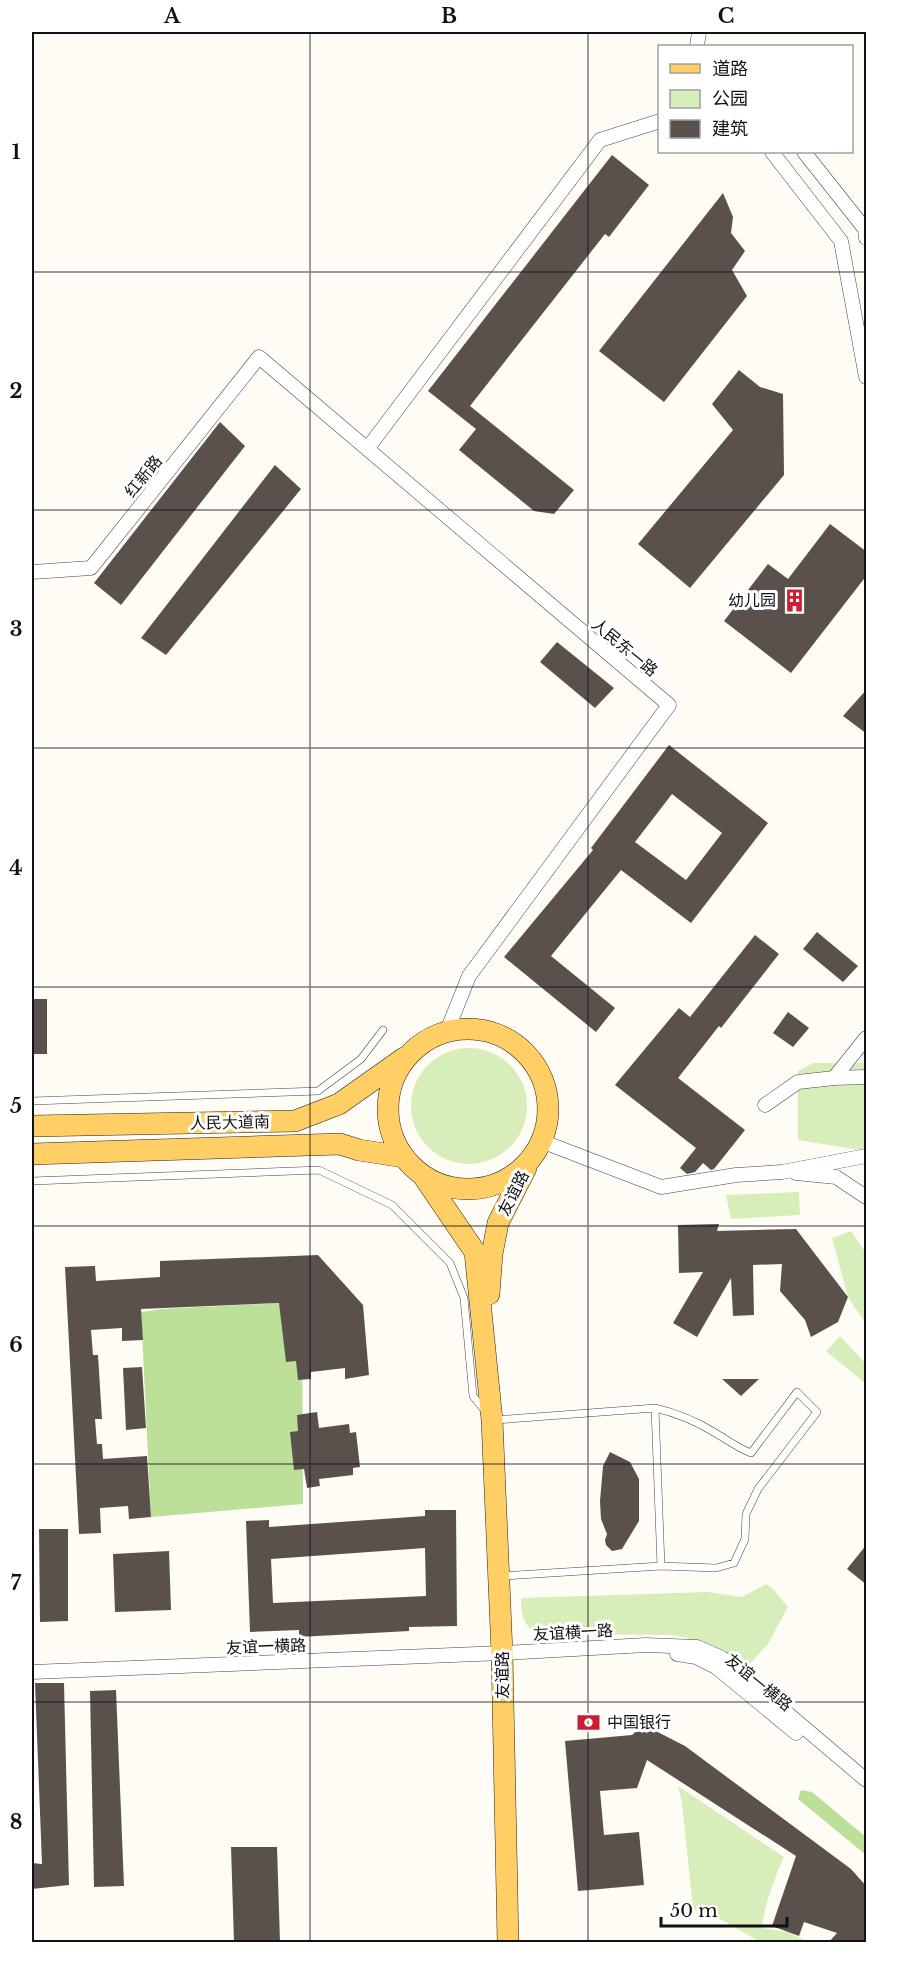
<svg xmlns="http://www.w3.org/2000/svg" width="898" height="1974" viewBox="0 0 898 1974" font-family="'Libre Baskerville','Noto Sans SC',serif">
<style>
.green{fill:#d8eeba}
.forest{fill:#bde098}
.building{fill:#5b514c;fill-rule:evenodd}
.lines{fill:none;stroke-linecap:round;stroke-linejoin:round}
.service-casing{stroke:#444;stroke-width:8}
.minor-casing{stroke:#444;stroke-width:15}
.primary-casing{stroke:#222;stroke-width:22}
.service{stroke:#fff;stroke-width:7}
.minor{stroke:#fff;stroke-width:14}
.primary{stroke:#ffcf65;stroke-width:21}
.grid{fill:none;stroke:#111;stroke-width:1.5;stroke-opacity:0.55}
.labels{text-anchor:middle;stroke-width:6;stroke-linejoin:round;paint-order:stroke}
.street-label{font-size:16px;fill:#111;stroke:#fff}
.poi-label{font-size:16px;fill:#111;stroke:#fff;text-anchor:end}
.neatline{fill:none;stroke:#111;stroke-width:2}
.grid-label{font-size:20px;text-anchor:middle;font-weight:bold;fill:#111}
</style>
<rect width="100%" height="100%" fill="#fffcf5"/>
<path class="green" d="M411 1106a58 58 0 1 1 116 0a58 58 0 1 1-116 0Z
M813,1063H866V1151L798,1140V1071Z
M799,1192L800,1215L731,1219L726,1195Z
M851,1231L866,1253V1324L848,1297L832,1238Z
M840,1336L866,1364V1384L826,1351Z
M766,1584L772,1588L788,1607L768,1644L748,1666L694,1640L674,1635L537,1634C523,1624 521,1615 521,1598L708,1592L742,1597Z
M678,1786L784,1857C774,1880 765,1902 762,1928L788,1932L808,1942H760L720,1919L693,1909L682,1803Z"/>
<path class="forest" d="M302,1302L303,1504L151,1517L141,1312L162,1309Z
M801,1790L812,1792L866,1837V1855L798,1799Z"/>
<path class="building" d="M612,155L649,185L609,237L605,234L470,406L574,490L554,514L534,511L459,450L476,429L428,391Z
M723,193L733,217L731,233L745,251L732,270L747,296L664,402L599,351Z
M739,370L760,387L783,394L784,475L690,588L638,544L733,430L712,404Z
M220,422L245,446L121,605L94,583Z
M275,465L301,489L166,655L141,638Z
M830,524L867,552V575L791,673L724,621L768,564L788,579Z
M557,642L614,688L595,708L540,662Z
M867,689V734L843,716Z
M669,745L768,823L691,923L621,870L551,956L615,1008L596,1032L504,957L593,850L591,848ZM672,794L722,833L686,880L635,842Z
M817,932L858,966L843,982L803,949Z
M755,935L779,954L721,1028L719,1026L678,1078L745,1130L714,1169L711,1170L703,1163L695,1172L687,1174L680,1168L696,1148L615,1085L679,1008L690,1017Z
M32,999H47V1054H32Z
M788,1012L809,1028L793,1047L773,1033Z
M719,1224L717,1231L796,1229L848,1297L838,1322L811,1337L805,1320L780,1291L782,1264L753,1265L754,1315L733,1316L731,1278L697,1337L673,1323L703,1272L679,1273L678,1225Z
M318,1255L363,1305L369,1375L345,1379V1368L311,1372V1379L298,1380L296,1361L286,1362L279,1303L141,1309L143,1340L122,1341V1328L91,1330L93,1355H98L102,1419H95L97,1444H102L103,1459L147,1456L151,1517L129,1519L128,1506L100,1508L101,1533L79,1534L65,1267L95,1266L96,1281L160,1277V1261Z
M142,1367L146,1428L126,1430L123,1368Z
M722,1379H759L741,1396Z
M317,1412L319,1428L349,1424L350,1433L356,1432L360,1467L353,1468V1475L319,1479L320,1486L307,1488L304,1469L294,1470L290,1432L298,1431L297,1415Z
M610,1452L630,1462L639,1479V1521L622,1549L612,1551L606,1545L605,1540L607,1534L601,1519L600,1501L603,1466Z
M425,1510H456L457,1626L409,1627V1631L299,1637V1630L250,1632L246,1521L269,1520V1527L425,1516ZM425,1548L426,1596L273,1603L271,1559Z
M39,1529H68V1621L40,1622Z
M867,1544V1585L847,1569Z
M169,1551L171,1610L115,1612L113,1554Z
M35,1683H64L69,1885L32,1889V1863L42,1864Z
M116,1690L124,1886L94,1887L90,1691Z
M644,1725L685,1746L851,1869L867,1887V1942H829L837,1933L804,1922L799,1936L772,1926L796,1856L647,1760L637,1788L600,1791L604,1835L639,1832L644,1885L578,1891L565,1741L632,1735Z
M231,1847H277L280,1942H234Z"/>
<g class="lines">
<defs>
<path id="service" d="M32,1101L318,1091L361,1059L383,1030
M32,1181L319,1170L392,1205L450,1263L464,1298L473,1396L485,1411
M655,1408C677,1413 698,1422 717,1434C729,1441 738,1448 751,1453L797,1392L817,1412L758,1489L746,1514L745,1539L734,1563L716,1568L661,1566
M495,1420L655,1408L661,1566L502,1576"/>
<path id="minor" d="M697,46L699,32
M772,152L841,241L866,377
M804,152L865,229L866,238
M367,449L600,140L660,121
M32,572L91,568L259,357L669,705L469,976L447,1031
M834,1078L866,1077
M765,1105L798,1082L834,1078L866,1038
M541,1141L661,1187L736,1175L782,1172L866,1156
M796,1173L836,1177L866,1197
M677,1654L696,1657L716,1667L796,1733
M32,1672L502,1653L646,1645L697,1647L722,1658L866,1780"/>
<path id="primary" d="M388 1109a80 80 0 1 1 160 0a80 80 0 1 1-160 0Z
M32,1126L295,1121L339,1104L404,1058
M32,1154L340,1144L359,1150L404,1157
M424,1177L475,1252L492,1420L502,1653L508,1942
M489,1294L492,1254L498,1223L526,1168"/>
</defs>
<use href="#service" class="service-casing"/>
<use href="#minor" class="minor-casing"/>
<use href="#primary" class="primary-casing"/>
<use href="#service" class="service"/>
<use href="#minor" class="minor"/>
<use href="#primary" class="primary"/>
</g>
<path class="grid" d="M310,32V1942M588,32V1942M32,272H866M32,510H866M32,748H866M32,987H866M32,1226H866M32,1464H866M32,1702H866"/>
<defs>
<symbol id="building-bare" viewBox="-9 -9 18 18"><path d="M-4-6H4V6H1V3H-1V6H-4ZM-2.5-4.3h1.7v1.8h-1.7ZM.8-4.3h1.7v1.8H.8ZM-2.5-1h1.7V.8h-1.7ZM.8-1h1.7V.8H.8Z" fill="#ce1c31" stroke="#fff" stroke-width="2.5" paint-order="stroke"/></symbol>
<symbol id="bank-bare" viewBox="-9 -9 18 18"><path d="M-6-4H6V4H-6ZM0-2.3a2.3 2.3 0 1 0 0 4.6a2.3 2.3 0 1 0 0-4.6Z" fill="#ce1c31" stroke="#fff" stroke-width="2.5" paint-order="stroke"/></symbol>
</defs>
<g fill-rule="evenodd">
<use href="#building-bare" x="778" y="584" width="33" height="33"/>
<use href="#bank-bare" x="572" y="1706" width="33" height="33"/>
</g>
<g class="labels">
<g class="street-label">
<text transform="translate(143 476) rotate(-51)" y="6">红新路</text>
<text transform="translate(625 647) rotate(40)" y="6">人民东一路</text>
<text transform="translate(230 1122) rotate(-1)" y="6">人民大道南</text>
<text transform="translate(513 1193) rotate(-63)" y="6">友谊路</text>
<text transform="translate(573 1632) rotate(-3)" y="6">友谊横一路</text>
<text transform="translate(266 1646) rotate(-2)" y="6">友谊一横路</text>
<text transform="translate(502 1675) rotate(-90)" y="6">友谊路</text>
<text transform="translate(759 1682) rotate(39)" y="6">友谊一横路</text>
</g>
<g class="poi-label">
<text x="776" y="606">幼儿园</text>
<text x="607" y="1728" text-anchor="start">中国银行</text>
</g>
</g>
<rect width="898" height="1974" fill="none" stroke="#ffffff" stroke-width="66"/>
<rect x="658" y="45" width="195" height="108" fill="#ffffff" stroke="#a0a0a0" stroke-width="1.5"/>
<rect x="670" y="64" width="30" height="9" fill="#ffcf65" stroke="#a0a0a0" stroke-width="1.5"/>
<text x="712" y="75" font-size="18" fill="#111111">道路</text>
<rect x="670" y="90" width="30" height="18" fill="#d8eeba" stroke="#a0a0a0" stroke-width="1.5"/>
<text x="712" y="105" font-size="18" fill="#111111">公园</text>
<rect x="670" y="120" width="30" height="18" fill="#5b514c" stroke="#a0a0a0" stroke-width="1.5"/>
<text x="712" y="135" font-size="18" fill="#111111">建筑</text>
<path d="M661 1917v9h126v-9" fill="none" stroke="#111111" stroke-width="3"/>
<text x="670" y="1917" font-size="18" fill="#111111" stroke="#ffffff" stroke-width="4.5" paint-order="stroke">50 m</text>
<rect x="33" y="33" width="832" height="1908" class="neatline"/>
<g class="grid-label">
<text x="172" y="23">A</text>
<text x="449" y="23">B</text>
<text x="726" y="23">C</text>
<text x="16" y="159">1</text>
<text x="16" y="398">2</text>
<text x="16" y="636">3</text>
<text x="16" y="875">4</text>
<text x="16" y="1113">5</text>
<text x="16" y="1352">6</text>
<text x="16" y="1590">7</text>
<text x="16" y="1829">8</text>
</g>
</svg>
